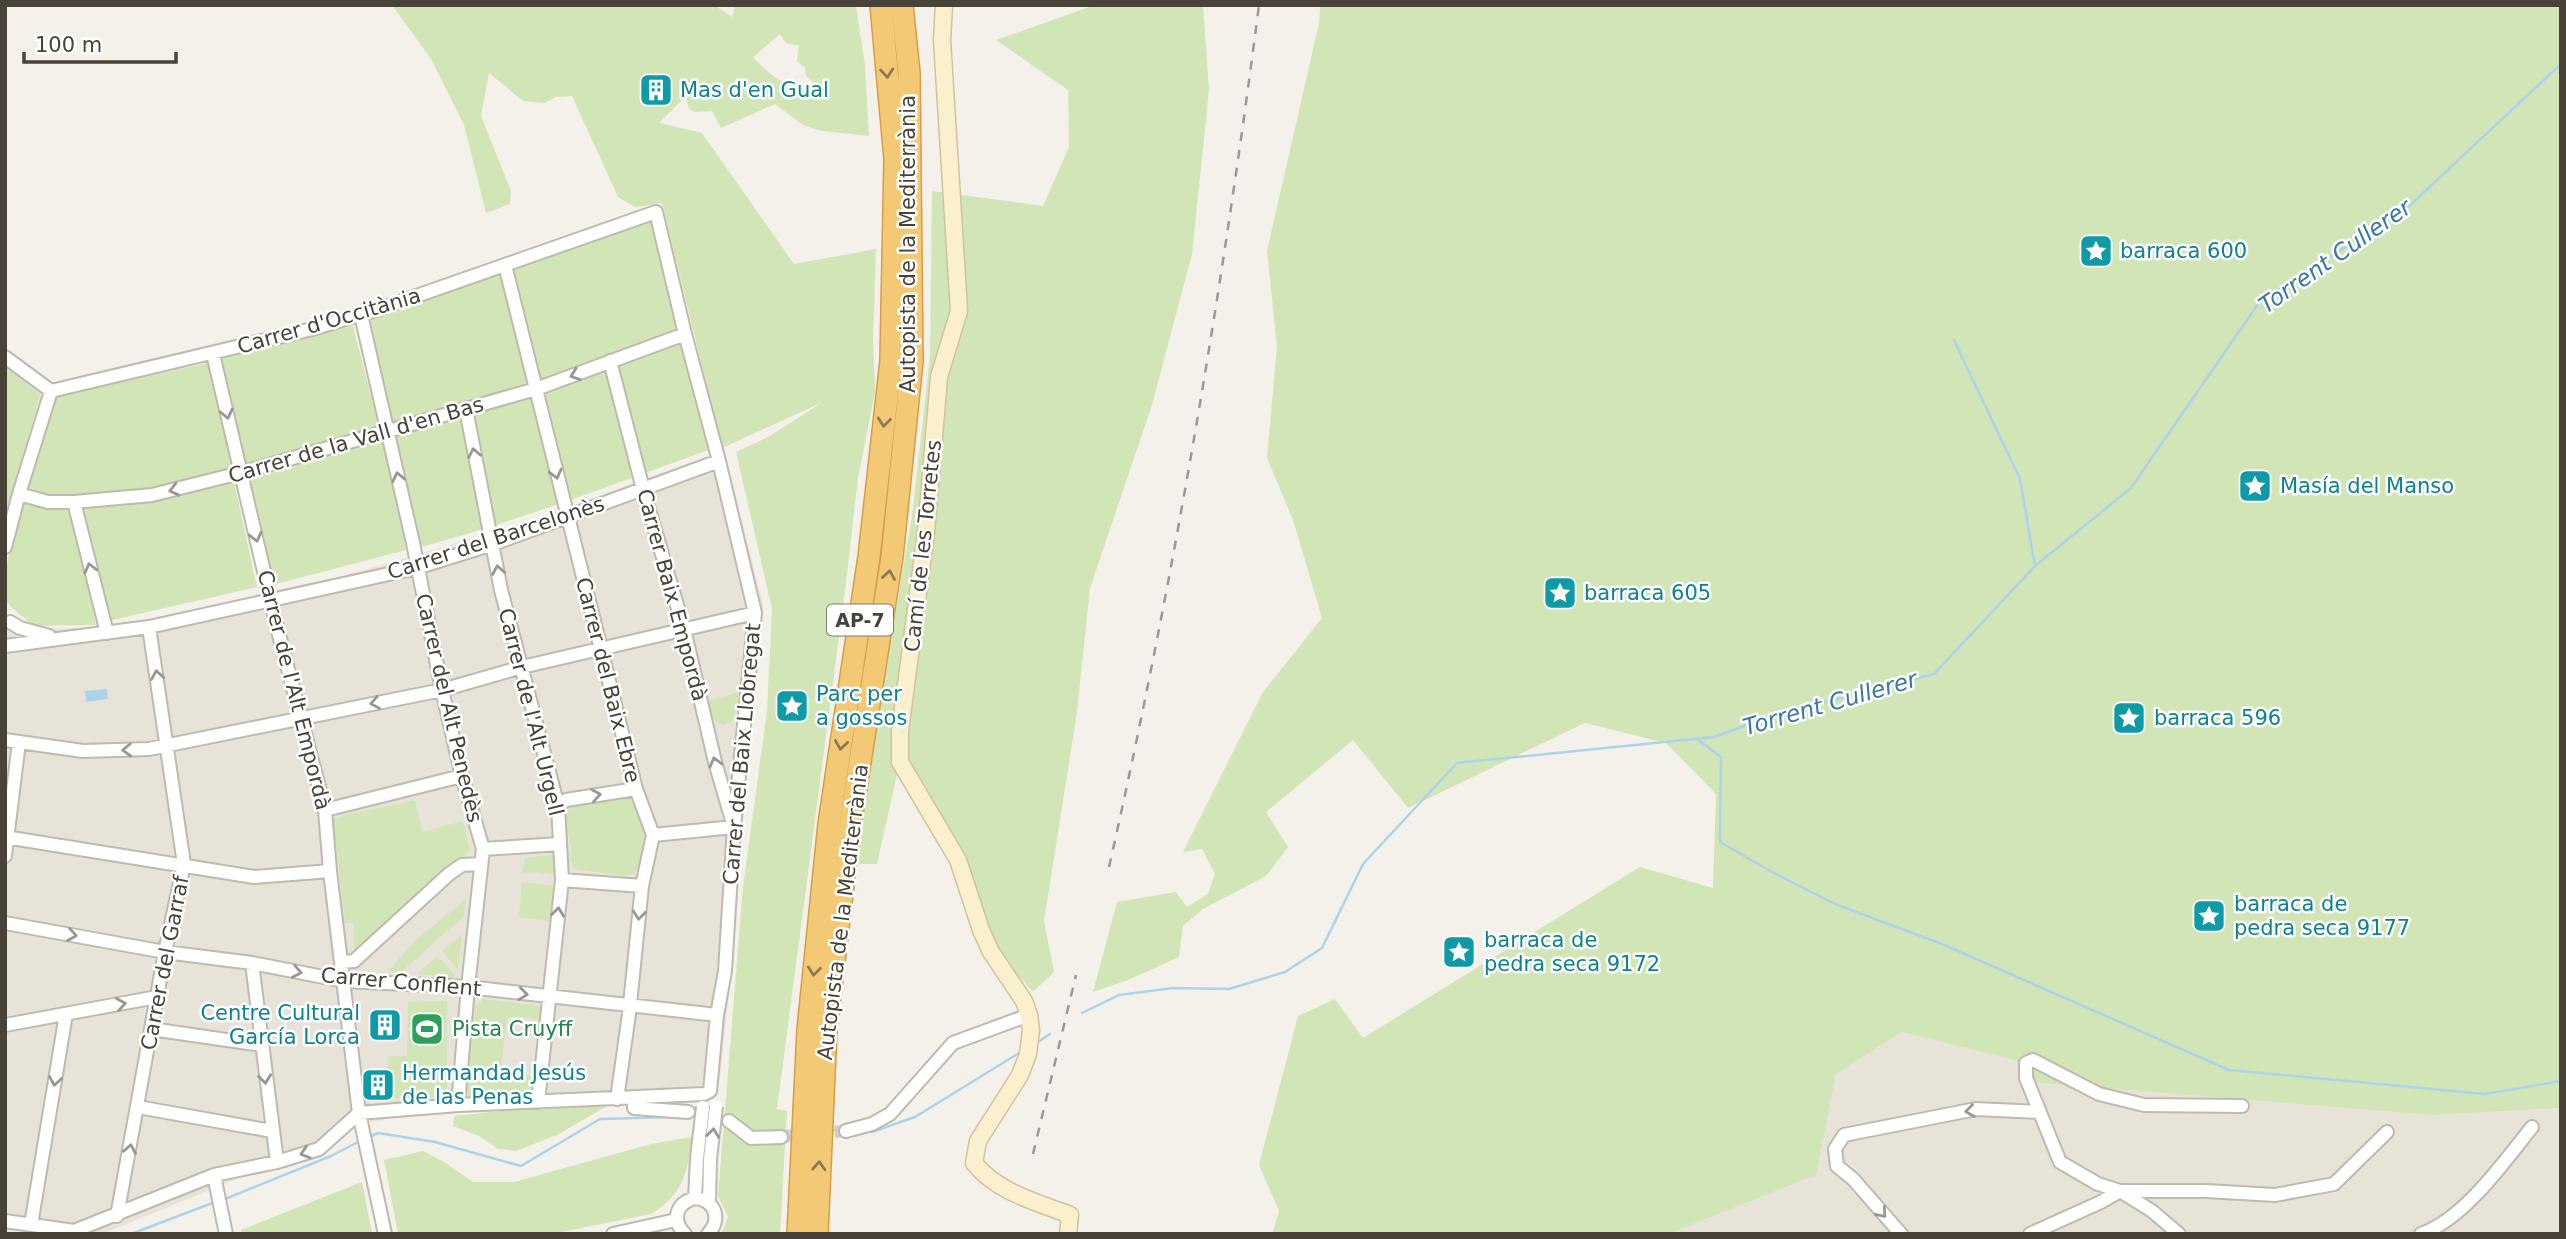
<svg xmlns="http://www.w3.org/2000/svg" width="2566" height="1239" viewBox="0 0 2566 1239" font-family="'DejaVu Sans',sans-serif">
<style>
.residential{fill:#e8e3d9}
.green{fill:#d1e5b7;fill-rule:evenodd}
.water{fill:#acd3ec}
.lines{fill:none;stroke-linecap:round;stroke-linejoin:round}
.stream{stroke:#acd3ec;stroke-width:2.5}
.street-tunnel{stroke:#d2cec7;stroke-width:12;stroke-dasharray:12 6;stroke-linecap:butt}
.street-casing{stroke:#bfb9ae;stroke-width:16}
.secondary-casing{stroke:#d1c39d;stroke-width:19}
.highway-casing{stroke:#d49e46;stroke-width:24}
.street{stroke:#fff;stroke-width:12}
.secondary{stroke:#fbf0ce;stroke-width:16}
.highway{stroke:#f4c976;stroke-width:21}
.rail{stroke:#999;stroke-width:2.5;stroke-dasharray:9 9;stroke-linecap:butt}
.street-bridge-casing{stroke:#bfb9ae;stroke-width:16;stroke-linecap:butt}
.street-bridge{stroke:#fff;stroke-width:12}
.oneway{stroke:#8d7851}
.oneway2{stroke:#9a9792}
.labels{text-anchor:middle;stroke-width:5;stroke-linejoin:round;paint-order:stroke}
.shield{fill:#fff;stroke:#7f7b74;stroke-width:2}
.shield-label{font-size:19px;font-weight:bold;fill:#484239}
.culture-label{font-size:21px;fill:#0d838f;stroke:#fff;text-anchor:start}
.street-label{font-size:21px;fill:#484239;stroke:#fff}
.leisure-label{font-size:21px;fill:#27864d;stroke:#fff;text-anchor:start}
.water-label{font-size:23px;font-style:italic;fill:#3678a6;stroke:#fff}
</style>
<rect width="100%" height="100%" fill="#f4f1eb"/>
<path class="residential" d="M724,450L763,604L757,690L750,728L732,966L718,1095L609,1105L426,1112L353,1125L334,1139L110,1231L95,1234L5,1231V619L28,629L120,627L333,579L525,523Z
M1902,1032L2026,1063L2434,1115L2561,1108V1234H1668L1816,1175L1836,1074Z"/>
<path class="green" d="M392,5H714L732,17L735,5H856L865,66L869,136L822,131L803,125L775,104L721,128L712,111L694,112L689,109L686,96L659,123L702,133L794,264L876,249L873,338L875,392L858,478L845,591L777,1109L787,1111L780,1234H721L728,1217L718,1196L743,887L767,711L772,609L736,452L768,437L823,402L722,448L662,203L635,207L618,197L572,96L556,97L545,103L523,101L489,73L481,116L511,191L510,204L486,213L464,125L431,59ZM780,34L786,43L799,46L797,61L805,68L806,76L818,86L815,95C792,90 768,75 753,57Z
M1095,5H1203L1209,90L1192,254L1152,405L1090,588L1077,712L1044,921L1054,972L1033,992L1007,963L981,912L897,774L877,864H853L912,516L930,356L932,191L1043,206L1069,147L1068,90L996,40Z
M1320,5H2561V1108L2434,1115L2029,1082L2025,1063L1902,1032L1836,1074L1816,1175L1668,1234H1272L1279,1211L1259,1165L1298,1016L1335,999L1363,1038L1640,867L1713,888L1716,794L1666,743L1585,723L1408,808L1353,740L1266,812L1288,847L1266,876L1203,909L1183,926L1179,957L1128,980L1093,992L1117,902L1176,892L1187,907L1208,894L1215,874L1202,849L1183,852L1263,692L1322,618L1293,520L1267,458L1277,347L1267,251L1319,23Z
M652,218L711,449C615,484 520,520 421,547L393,422L365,321Z
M353,326L379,427L244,465L220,358Z
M208,363L233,470L149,488L74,497L27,491L55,397Z
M5,367L41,394L5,516Z
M384,440L406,550L272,585L245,477Z
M234,482L257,587L108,621L79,506L157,498Z
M22,500L71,506L96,625L34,626L11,607L5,598V572Z
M739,692L734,720L723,725C710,721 710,712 707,701Z
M616,796L629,798C647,819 649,850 634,874L625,876L575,869L569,861L571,849L564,814L574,805Z
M415,800L422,832L463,821L470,850L354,955V923H345L333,818Z
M550,855L556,860L555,875L538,872L522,873L525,858Z
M522,882L555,886L551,921L519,917Z
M465,900L464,916L401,972L388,971L417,939Z
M462,934L458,969V970L442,951Z
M437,956L455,975L452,978L417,974Z
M483,999L534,1005L541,1007L540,1021L525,1017H507L501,1068L502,1073L535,1076L532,1095L468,1097L466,1092L476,1006Z
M447,1001V1097L388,1098V1056H407L408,1002Z
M609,1105L557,1135L516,1151L498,1149L479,1136L453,1126L454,1116L518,1109Z
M692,1137C688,1172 683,1195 651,1214L551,1234H398L384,1160L423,1151L444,1162L473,1182H514L651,1144Z
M362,1182L372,1234H241V1230Z"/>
<path class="water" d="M107,689L108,699L86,702L85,691Z"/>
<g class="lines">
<path class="stream" d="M1954,340L2020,479L2035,566
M1697,739L1721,757L1720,842L1772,872L1835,904L1942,944L2229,1070L2485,1094L2561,1081
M1082,1013L1119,995L1173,988L1229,989L1285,972L1322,948L1363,864L1457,763L1714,737L1768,717L1934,674L2035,566L2131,488L2260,301L2407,208L2561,64
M1038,1042L1050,1034
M834,1130H841
M776,1131H790
M865,1131L872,1132L915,1117L1019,1053
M369,1137L378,1133L435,1142L521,1166L600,1119L673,1117
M225,1199L331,1156L360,1141
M131,1234L215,1202"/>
<path class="street-tunnel" d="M781,1137L846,1131"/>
<defs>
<path id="street" d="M505,265L636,789L653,835L642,886L629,1014L617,1099
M361,315L413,543L442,690L462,776L483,849L468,987L458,1105
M213,354L277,627L325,810L330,871L359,1113L385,1234
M5,357L51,391L312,329L382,308L656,212L685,334L719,461L755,613L734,827L725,971L717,1015L710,1091L704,1094L458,1105L359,1113L319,1149L277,1162L214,1175L74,1231L5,1221
M610,361L643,489L684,629L715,762L734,827L653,835
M466,409L501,590L558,806L562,880L538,1102
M19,494L48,502H74L152,495L240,473L536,389L685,334
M74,502L107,633
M5,547L19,494L51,391
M10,622L20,628L49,636
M5,646L149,627L416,568L493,544L719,461
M5,740L83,751L149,749L442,690L522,667L755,613
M558,806L566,800L636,789
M325,810L462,776
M5,837L254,877L330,871
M483,849L560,844
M5,856L19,742
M562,880L642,886
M5,923L165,952L252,963L344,981L468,987L717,1015
M341,962L354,961L449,874L462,865L480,864
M252,963L277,1162
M5,1025L157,997
M151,1029L261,1045
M634,1098V1108L688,1112
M138,1107L272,1131
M729,1121L751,1138L781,1137
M846,1131L872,1124L890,1114L953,1043L1029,1015
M214,1175L226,1234
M695,1198L697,1158
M709,1203L710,1159
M117,1216L165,952L184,864L149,627
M31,1225L66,1014
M613,1234L676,1220
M685,1234C671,1220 676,1203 695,1198C715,1200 722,1219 708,1234
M1901,1234L1853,1179L1837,1166L1835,1149L1844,1135L1976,1109L2038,1112
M2030,1234L2101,1202L2120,1191H2206L2275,1195L2334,1184L2387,1132
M2179,1234L2152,1211L2120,1191L2098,1184L2060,1162L2026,1078V1063L2033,1060L2099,1094L2144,1105L2242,1106
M2421,1234C2464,1219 2504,1162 2532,1127"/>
<path id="secondary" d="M944,5L942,40L959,311L939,377L926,532L900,731V762L958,860L981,930L991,952L1024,1001L1029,1015L1031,1030L1028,1054L1020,1075L978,1141L974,1163C997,1192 1036,1202 1070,1215L1068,1234"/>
<path id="highway" d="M798,1234L808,1030L829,824L869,557L891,361L895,159L881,5
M817,1234L826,1029L850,826L892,557L912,361L909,73L902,5"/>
</defs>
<use href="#street" class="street-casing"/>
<use href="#secondary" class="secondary-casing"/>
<use href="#highway" class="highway-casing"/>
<use href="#street" class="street"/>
<use href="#secondary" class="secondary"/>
<use href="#highway" class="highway"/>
<path class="rail" d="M1109,867C1173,584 1222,293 1259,5
M1033,1154L1076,975"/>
<defs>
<path id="street-bridge" d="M697,1158L703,1107
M710,1159L716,1106"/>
</defs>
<use href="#street-bridge" class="street-bridge-casing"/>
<use href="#street-bridge" class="street-bridge"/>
</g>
<defs><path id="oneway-chevron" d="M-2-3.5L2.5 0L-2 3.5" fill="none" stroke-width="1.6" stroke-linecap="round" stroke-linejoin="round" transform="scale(1.75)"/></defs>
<g class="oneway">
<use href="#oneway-chevron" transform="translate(887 73) rotate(85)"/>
<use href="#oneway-chevron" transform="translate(884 422) rotate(96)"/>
<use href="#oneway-chevron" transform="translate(889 575) rotate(-81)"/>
<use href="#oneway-chevron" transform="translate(841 745) rotate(99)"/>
<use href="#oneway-chevron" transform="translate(814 971) rotate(96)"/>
<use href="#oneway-chevron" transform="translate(819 1166) rotate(-87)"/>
</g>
<g class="oneway2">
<use href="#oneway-chevron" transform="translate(575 375) rotate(160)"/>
<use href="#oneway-chevron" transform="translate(227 414) rotate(77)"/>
<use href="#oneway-chevron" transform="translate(474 453) rotate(-101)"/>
<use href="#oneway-chevron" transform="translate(556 474) rotate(76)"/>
<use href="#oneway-chevron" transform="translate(398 477) rotate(-102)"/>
<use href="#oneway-chevron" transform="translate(174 490) rotate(166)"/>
<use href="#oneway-chevron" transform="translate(256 537) rotate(76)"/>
<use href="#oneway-chevron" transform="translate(90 568) rotate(-104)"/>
<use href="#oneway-chevron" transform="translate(498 570) rotate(-100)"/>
<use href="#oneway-chevron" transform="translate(157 675) rotate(-99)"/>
<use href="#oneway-chevron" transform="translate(375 703) rotate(169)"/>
<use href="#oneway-chevron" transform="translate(127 750) rotate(178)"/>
<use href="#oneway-chevron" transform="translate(715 762) rotate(-105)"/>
<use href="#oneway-chevron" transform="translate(596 795) rotate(-9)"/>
<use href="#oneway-chevron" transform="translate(558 912) rotate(-83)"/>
<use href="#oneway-chevron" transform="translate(639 915) rotate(96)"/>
<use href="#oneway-chevron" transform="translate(72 935) rotate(10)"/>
<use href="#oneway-chevron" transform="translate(297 972) rotate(11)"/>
<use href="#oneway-chevron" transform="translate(523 994) rotate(7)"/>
<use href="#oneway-chevron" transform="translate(121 1004) rotate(-10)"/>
<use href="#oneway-chevron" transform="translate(265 1079) rotate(83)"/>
<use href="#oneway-chevron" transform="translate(55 1081) rotate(99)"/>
<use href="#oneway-chevron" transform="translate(1970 1111) rotate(172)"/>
<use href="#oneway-chevron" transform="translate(713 1133) rotate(-83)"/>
<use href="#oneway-chevron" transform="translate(130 1149) rotate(-80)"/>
<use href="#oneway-chevron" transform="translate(305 1153) rotate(163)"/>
<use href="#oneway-chevron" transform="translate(1882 1213) rotate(49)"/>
</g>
<defs>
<symbol id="building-square" viewBox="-11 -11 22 22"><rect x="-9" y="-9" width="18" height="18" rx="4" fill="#0f9aa8" stroke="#fff"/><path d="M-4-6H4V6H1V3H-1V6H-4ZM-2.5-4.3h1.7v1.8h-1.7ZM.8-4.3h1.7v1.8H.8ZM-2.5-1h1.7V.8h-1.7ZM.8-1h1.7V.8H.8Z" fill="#fff"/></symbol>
<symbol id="sight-square" viewBox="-11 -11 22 22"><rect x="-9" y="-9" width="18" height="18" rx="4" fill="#0f9aa8" stroke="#fff"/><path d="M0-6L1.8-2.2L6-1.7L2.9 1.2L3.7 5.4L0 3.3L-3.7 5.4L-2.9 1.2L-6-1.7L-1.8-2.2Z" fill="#fff"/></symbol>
<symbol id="stadium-square" viewBox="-11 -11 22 22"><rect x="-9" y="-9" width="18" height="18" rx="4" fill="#2e9e5b" stroke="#fff"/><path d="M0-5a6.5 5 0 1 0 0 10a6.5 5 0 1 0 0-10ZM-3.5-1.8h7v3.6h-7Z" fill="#fff"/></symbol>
</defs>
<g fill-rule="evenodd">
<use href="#building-square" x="637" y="71" width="38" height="38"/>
<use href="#sight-square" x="2077" y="232" width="38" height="38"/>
<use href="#sight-square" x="2236" y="467" width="38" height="38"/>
<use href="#sight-square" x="1541" y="574" width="38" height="38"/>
<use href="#sight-square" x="773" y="687" width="38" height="38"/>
<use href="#sight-square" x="2110" y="699" width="38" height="38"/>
<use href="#sight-square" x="2190" y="897" width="38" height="38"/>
<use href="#sight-square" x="1440" y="933" width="38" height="38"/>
<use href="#building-square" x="366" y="1006" width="38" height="38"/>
<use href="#stadium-square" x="408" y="1010" width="38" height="38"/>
<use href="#building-square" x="359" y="1066" width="38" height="38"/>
</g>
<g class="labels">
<rect class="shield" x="827" y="604.5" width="66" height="31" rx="5"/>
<g class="shield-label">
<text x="860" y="627">AP-7</text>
</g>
<g class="culture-label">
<text x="680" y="97">Mas d'en Gual</text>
<text x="2120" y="258">barraca 600</text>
<text x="2280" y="493">Masía del Manso</text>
<text x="1584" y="600">barraca 605</text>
<text x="816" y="701">Parc per<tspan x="816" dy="24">a gossos</tspan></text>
<text x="2154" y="725">barraca 596</text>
<text x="2234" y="911">barraca de<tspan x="2234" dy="24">pedra seca 9177</tspan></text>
<text x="1484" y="947">barraca de<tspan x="1484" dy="24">pedra seca 9172</tspan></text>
<text x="360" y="1020" text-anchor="end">Centre Cultural<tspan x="360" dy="24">García Lorca</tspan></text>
<text x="402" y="1080">Hermandad Jesús<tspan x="402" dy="24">de las Penas</tspan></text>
</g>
<g class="street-label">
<text transform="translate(908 244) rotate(-90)" y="7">Autopista de la Mediterrània</text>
<text transform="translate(329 321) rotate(-16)" y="7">Carrer d'Occitània</text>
<text transform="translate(356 440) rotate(-16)" y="7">Carrer de la Vall d'en Bas</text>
<text transform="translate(496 538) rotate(-18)" y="7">Carrer del Barcelonès</text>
<text transform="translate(923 546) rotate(-84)" y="7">Camí de les Torretes</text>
<text transform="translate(672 595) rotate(75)" y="7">Carrer Baix Empordà</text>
<text transform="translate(608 680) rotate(76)" y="7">Carrer del Baix Ebre</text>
<text transform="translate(294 690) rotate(76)" y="7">Carrer de l'Alt Empordà</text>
<text transform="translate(449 708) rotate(77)" y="7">Carrer del Alt Penedès</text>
<text transform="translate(531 712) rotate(76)" y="7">Carrer de l'Alt Urgell</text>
<text transform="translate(742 754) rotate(-85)" y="7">Carrer del Baix Llobregat</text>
<text transform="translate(843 912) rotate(-83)" y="7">Autopista de la Mediterrània</text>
<text transform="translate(165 963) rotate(-79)" y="7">Carrer del Garraf</text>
<text transform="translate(401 982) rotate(5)" y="7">Carrer Conflent</text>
</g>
<g class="leisure-label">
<text x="452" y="1036">Pista Cruyff</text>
</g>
<g class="water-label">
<text transform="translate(2335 256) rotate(-35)" y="8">Torrent Cullerer</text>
<text transform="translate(1830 703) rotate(-16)" y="8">Torrent Cullerer</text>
</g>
</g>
<rect width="2566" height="1239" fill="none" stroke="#484239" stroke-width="14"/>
<path d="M24 52v10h152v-10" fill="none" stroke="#484239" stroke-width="3.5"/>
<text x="35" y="52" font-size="21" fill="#484239" stroke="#ffffff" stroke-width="5" paint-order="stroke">100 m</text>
</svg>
